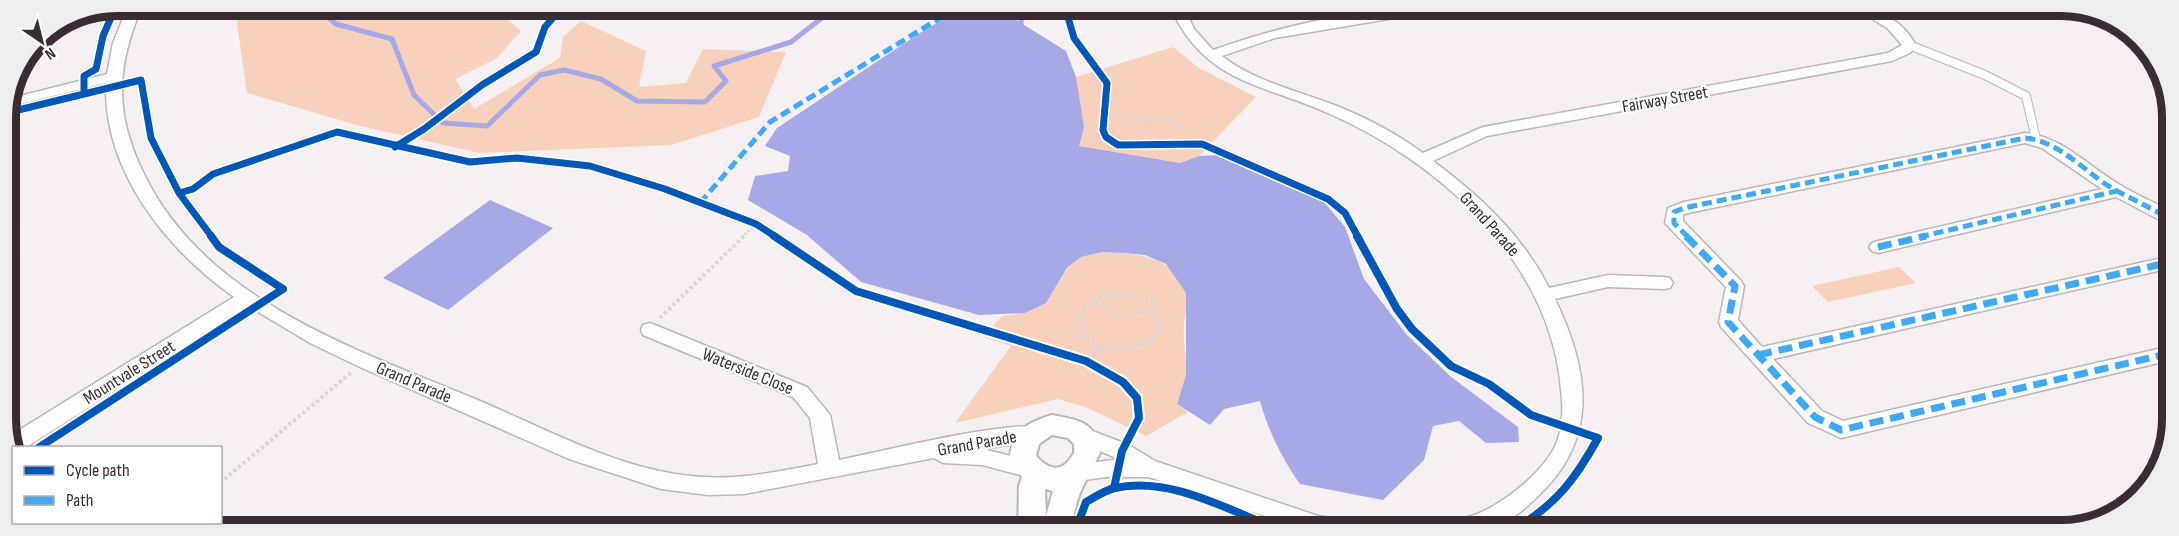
<svg xmlns="http://www.w3.org/2000/svg" width="2179" height="536" viewBox="0 0 2179 536" font-family="'Sofia Sans Condensed',sans-serif">
<style>
.green{fill:#f7d1bb}
.water{fill:#a7a9e6}
.lines{fill:none;stroke-linecap:round;stroke-linejoin:round}
.stream{stroke:#a7a9e6;stroke-width:5}
.service-casing{stroke:#beb5ba;stroke-width:10}
.minor-casing{stroke:#beb5ba;stroke-width:3}
.tertiary-casing{stroke:#beb5ba;stroke-width:4}
.path-far1{stroke:#d8d6d8;stroke-width:3;stroke-dasharray:2 2;stroke-linecap:butt}
.path{stroke:#d8d6d8;stroke-width:4;stroke-dasharray:3 3;stroke-linecap:butt}
.service{stroke:#fefdfd;stroke-width:8}
.minor{fill:#fefdfd;fill-rule:evenodd}
.tertiary{fill:#fefdfd;fill-rule:evenodd}
.quiet-far1{stroke:#3fa9f5;stroke-width:5;stroke-dasharray:10 5;stroke-linecap:butt}
.quiet{stroke:#3fa9f5;stroke-width:7;stroke-dasharray:14 7;stroke-linecap:butt}
.cycleway-far1-casing{stroke:#fff;stroke-width:10}
.cycleway-casing{stroke:#fff;stroke-width:12}
.cycleway-far1{stroke:#0057b8;stroke-width:7}
.cycleway{stroke:#0057b8;stroke-width:8}
.labels{text-anchor:middle;stroke-width:4.5;stroke-linejoin:round;paint-order:stroke}
.street-label{font-size:18px;fill:#3a2c33;stroke:#fff}
.rim{fill:none;stroke:#3a2c33;stroke-width:8}
</style>
<rect width="100%" height="100%" fill="#f6f0f3"/>
<path class="green" d="M240,6H356L361,19L441,6H493L521,31L497,58L455,79L474,109L560,58L563,37L581,21L646,51L639,87L686,83L703,49L786,52L759,117L671,145L480,153L360,126L247,93L237,24Z
M1173,47L1199,68L1256,97L1199,156L1180,163L1079,146L1076,77Z
M1102,252C1134,253 1178,256 1186,294C1188,305 1185,315 1184,326C1183,342 1187,358 1186,373C1185,383 1179,394 1177,404L1188,412L1146,436L1088,408L1058,399L955,423L1011,346L983,337L1002,316L1025,313L1046,303L1068,268L1081,257Z
M1899,267L1916,283L1828,302L1812,286Z"/>
<path class="water" d="M995,7L1066,51L1076,77L1084,127L1079,146L1180,163L1199,156L1218,155L1324,202L1345,227L1364,279L1407,335L1450,376L1518,427L1519,442L1486,443L1459,421L1433,426L1424,460L1383,500L1300,484C1282,459 1268,430 1260,401L1224,409L1210,425L1177,404L1186,375V293L1166,264L1145,255L1123,253L1102,252L1081,257L1067,268L1046,303L1025,313L979,315L861,282L807,235L748,200L755,176L788,171L790,156L765,146L777,128L923,31L954,13Z
M490,200L553,228L448,310L383,278Z"/>
<g class="lines">
<path class="stream" d="M315,6L336,24L392,39L414,95L443,123L487,126L540,75L564,70L601,79L637,101L705,102L726,81L714,66L791,42L836,7
M1021,30V20L1028,7"/>
<defs>
<path id="service" d="M1909,45L1985,75L2026,96L2036,139"/>
<path id="minor" d="M128,6H142C116,68 114,113 144,174C204,299 354,349 473,398C545,428 614,468 691,476C734,481 777,472 818,464L810,418L793,397L643,335L641,330L643,325L650,323L807,387L830,415L839,460C875,453 1012,419 1039,428L1042,434L1039,440L983,449L1035,462L1039,468L1035,474L1028,477L982,465L943,463L934,458L744,494L708,495L661,489L569,459L362,368L310,343L248,306L25,448H14V451L8,437L234,297C166,249 103,171 106,83L8,107L12,98L107,74L113,43Z
M1170,7H1184L1194,29L1213,50C1286,24 1366,7 1443,7L1436,11L1275,38L1222,56C1255,82 1299,91 1337,106C1367,118 1397,134 1423,153L1483,127L1888,53L1902,45L1887,28L1854,8C1881,8 1903,22 1916,45L1910,53L1892,61L1487,136L1433,161C1478,194 1524,237 1549,288L1608,275L1664,277L1670,278L1673,283L1670,288L1664,289L1608,287L1555,299C1589,370 1600,438 1538,496C1525,509 1507,524 1489,529C1475,532 1457,529 1443,529L1446,522C1456,519 1467,518 1477,514C1505,503 1549,468 1558,439C1563,423 1563,405 1561,389C1550,262 1441,163 1330,114C1261,83 1206,84 1170,7Z
M2025,133C2062,136 2090,168 2122,186C2138,196 2155,202 2171,212V226L2116,197L1878,253L1872,251L1869,247L1872,243L1878,241L2102,189L2042,148L2025,143L1688,213L1683,215V221L1741,281L1744,286L1738,320L1762,347L2171,256V268L1773,359L1822,411L1843,421L2171,346V360L1841,438L1808,423L1721,327L1719,322L1726,287L1665,223L1668,208L1684,202Z
M1082,427L1129,445L1155,461L1318,516L1360,522L1363,529H1303L1149,477H1106L1077,481L1070,478L1066,472L1070,466L1119,459L1075,441L1072,435L1075,429Z"/>
<path id="tertiary" d="M1052,415C1079,420 1097,422 1100,453C1086,482 1075,494 1072,529H1018L1019,486L1022,477L1010,460C1010,432 1028,422 1052,415ZM1052,435L1068,438L1074,444V453C1063,473 1050,471 1036,456L1039,444ZM1045,489L1053,491L1046,516Z"/>
</defs>
<use href="#service" class="service-casing"/>
<use href="#minor" class="minor-casing"/>
<use href="#tertiary" class="tertiary-casing"/>
<path class="path-far1" d="M1105,115L1170,121L1176,125V128L1166,145
M1138,146L1145,118
M742,237L756,224"/>
<path class="path" d="M1095,302L1123,313L1154,312L1159,324V333L1144,344L1100,348
M660,318L744,236
M1090,362L1100,348L1084,337L1078,324C1087,290 1127,288 1154,301V312
M220,483L353,371
M167,528L174,522"/>
<use href="#service" class="service"/>
<use href="#minor" class="minor"/>
<use href="#tertiary" class="tertiary"/>
<path class="quiet-far1" d="M700,203L770,122L958,7
M1688,237L1674,223V212L1684,208L2025,138C2061,141 2087,175 2117,191C2136,201 2153,209 2171,220
M1919,237L2117,191"/>
<path class="quiet" d="M1686,236L1735,286L1728,322L1815,417L1841,430L2171,353
M1878,247L1926,236
M1758,355L2171,262"/>
<defs>
<path id="cycleway-far1" d="M116,6L103,36L96,69L84,76V94L141,80L151,138L179,193
M1065,7L1074,38L1107,83L1103,130L1106,137L1118,145L1202,144L1328,199L1345,213L1358,237
M6,113L84,94
M395,147L424,129L482,85L536,52L545,27L558,12L559,6
M212,237L179,193L193,189L213,174L337,132L470,162L517,158L590,166L665,189L756,224L776,237"/>
<path id="cycleway" d="M774,236L856,291L1086,361L1123,382L1137,398L1139,418L1122,451L1114,488
M1357,236L1397,309L1412,329L1451,366L1489,384L1531,415L1598,438C1575,480 1556,504 1515,529
M38,448L283,289L219,247L211,236
M1076,529L1086,502C1095,497 1105,490 1115,488C1170,476 1228,510 1278,529"/>
</defs>
<use href="#cycleway-far1" class="cycleway-far1-casing"/>
<use href="#cycleway" class="cycleway-casing"/>
<use href="#cycleway-far1" class="cycleway-far1"/>
<use href="#cycleway" class="cycleway"/>
</g>
<g class="labels">
<g class="street-label">
<text transform="translate(1665 99) rotate(-10)" y="6">Fairway Street</text>
<text transform="translate(1490 224) rotate(48)" y="6">Grand Parade</text>
<text transform="translate(748 371) rotate(22)" y="6">Waterside Close</text>
<text transform="translate(129 372) rotate(-32)" y="6">Mountvale Street</text>
<text transform="translate(414 382) rotate(23)" y="6">Grand Parade</text>
<text transform="translate(977 443) rotate(-10)" y="6">Grand Parade</text>
</g>
</g>
<path d="M0 0H2179V536H0ZM117 16H2061A101 101 0 0 1 2162 117V419A101 101 0 0 1 2061 520H117A101 101 0 0 1 16 419V117A101 101 0 0 1 117 16Z" fill="#efeeef" fill-rule="evenodd"/>
<path class="rim" d="M117 16H2061A101 101 0 0 1 2162 117V419A101 101 0 0 1 2061 520H117A101 101 0 0 1 16 419V117A101 101 0 0 1 117 16Z"/>
<rect x="12" y="446" width="210" height="78" fill="#ffffff" stroke="#b0abad" stroke-width="1.5"/>
<rect x="24" y="466" width="30" height="9" fill="#0057b8" stroke="#b0abad" stroke-width="1.5"/>
<text x="66" y="476" font-size="18" fill="#3a2c33">Cycle path</text>
<rect x="24" y="496" width="30" height="9" fill="#3fa9f5" stroke="#b0abad" stroke-width="1.5"/>
<text x="66" y="506" font-size="18" fill="#3a2c33">Path</text>
<g transform="translate(42 42) rotate(145)" stroke="#ffffff" stroke-width="4.5" paint-order="stroke">
<path d="M0-4.5L10 22L0 15L-10 22Z" fill="#3a2c33"/>
<text y="-9" font-size="16" font-weight="bold" text-anchor="middle" fill="#3a2c33">N</text>
</g>
</svg>
